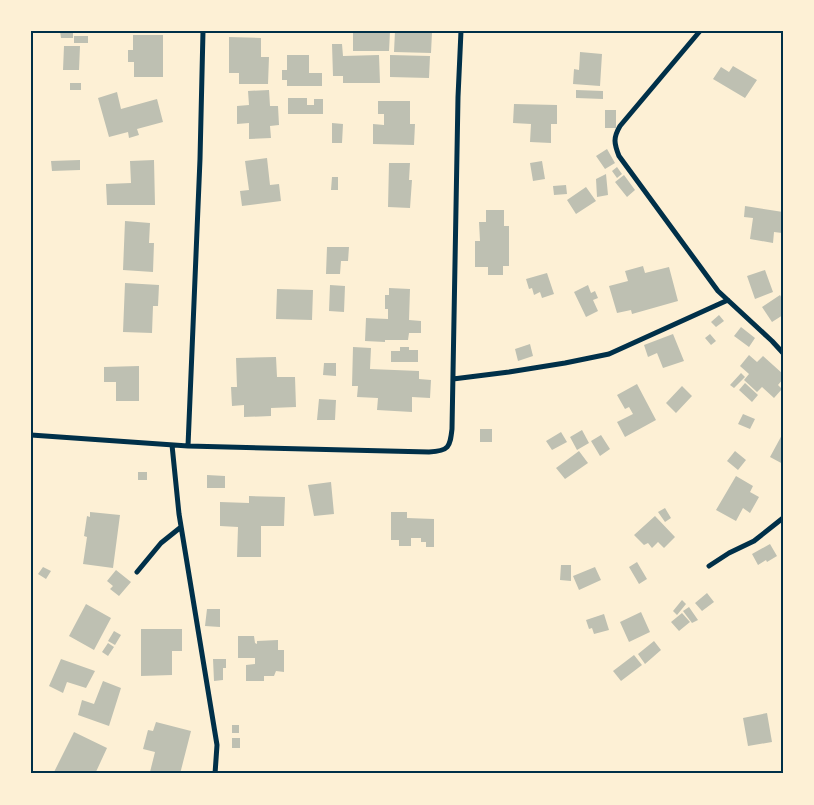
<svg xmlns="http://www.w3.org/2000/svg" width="814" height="805" viewBox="0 0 814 805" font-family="Signika,sans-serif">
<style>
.building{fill:#bec0b2}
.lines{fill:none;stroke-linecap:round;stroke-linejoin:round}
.minor{stroke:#003049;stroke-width:5}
.neatline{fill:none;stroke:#003049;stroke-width:2}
</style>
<rect width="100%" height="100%" fill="#fdf0d5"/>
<path class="building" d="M60,31H73V38H61Z
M353,31H390L389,51H353Z
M395,31L432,32L431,53L394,52Z
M133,35H163V77H134V62H128V50H133Z
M74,36H88V43H74Z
M229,37L261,38V57H269L268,84H239V73H229Z
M332,44H342L343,56L379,55L380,83H343V76H333Z
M64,46H80L79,70H63Z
M580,52L602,54L600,86L573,84L574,69L579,70Z
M287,55H309V73H322V86H287V80H282V70H287Z
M390,55L430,56L429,78L390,77Z
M733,66L757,80L745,98L713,79L721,67L729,72Z
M70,83H81V90H70Z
M269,90L270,106H278L279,125L270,126L271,138L249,139V123L237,124V106L249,105L248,91Z
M576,90L603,91V99L576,98Z
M117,92L121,109L157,99L163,122L137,129L139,135L129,138L128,132L109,137L98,98Z
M288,98H307V105H314V99H323V114H288Z
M378,101H410V124H415L414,145L373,144V124L384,125V114H378Z
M514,104L557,105V124H551V143L530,142L531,124L513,123Z
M605,110H616V128H605Z
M332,123L343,124L342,143H332Z
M607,149L615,163L605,169L596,156Z
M267,158L270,185L279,184L281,201L242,206L240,191L249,190L245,161Z
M80,160V170L52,171L51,161Z
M154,160L155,205H107L106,184L131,183L130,161Z
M542,161L545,179L533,181L530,163Z
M389,163H410L409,180H412L410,208L388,207Z
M617,167L622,174L617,178L612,171Z
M606,174L608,195L597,197L596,179Z
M624,175L635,190L627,197L615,182Z
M332,177H338V190H331Z
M566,185L567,194L554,195L553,186Z
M586,187L596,201L576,214L567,200Z
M745,206L783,212L782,233L774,232L773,243L750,239L753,218L744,217Z
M486,210H504V226H509V266H503V275H488V267H475V241H480L479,222H486Z
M125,221L150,223L149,243H154L153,272L123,270Z
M327,247H349L348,261H341L340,274H326Z
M643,266L645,273L669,267L678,301L632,314L631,310L617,313L609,286L628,281L625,271Z
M765,270L773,292L755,299L747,276Z
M547,273L554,294L542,298L540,292L534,295L532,288L529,289L526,279Z
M125,283L159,285L158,306H153L152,333L123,332Z
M330,285L345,286L344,312L329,311Z
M588,285L591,293L595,291L598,298L593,300L598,311L586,317L574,292Z
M389,288L410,289L409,320L421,321V333H409L408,340H385V342L365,341L366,318L388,319V309H385V295H389Z
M277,289L313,290L312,320L276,319Z
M780,295L783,300V315L772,322L762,307Z
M719,315L724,321L716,327L711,322Z
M741,327L755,338L749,347L734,336Z
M673,334L684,361L663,368L657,353L648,357L644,345Z
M710,334L716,341L711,345L705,338Z
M530,344L533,356L518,361L515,349Z
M353,347L371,348L370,369L419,371V379L431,380L430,398L412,397V412L377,410L378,398L357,397L358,386H352Z
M400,347H409V350H418V362H391V351H400Z
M749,355L757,362L763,356L783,374V379L778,385L782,389L774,398L762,387L757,392L744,380L749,374L740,366Z
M276,357L277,377H295L296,407L271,408V416L244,417V405L232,406L231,387H237L236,358Z
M324,363H336V376L323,375Z
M139,366V401H116V382H104V367Z
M741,373L745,377L734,388L730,385Z
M745,383L758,395L752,402L739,390Z
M637,384L656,420L625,437L617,422L633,414L629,407L625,409L617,395Z
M682,386L692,396L676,413L666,403Z
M319,399L336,400L335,420H317Z
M743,414L755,419L750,429L738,424Z
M480,429H492V442H480Z
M582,430L589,443L577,450L570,437Z
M561,432L567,442L552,450L546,441Z
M783,433V464L770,457Z
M601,435L610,449L600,456L591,441Z
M579,451L588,463L565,479L556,468Z
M735,451L746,460L738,470L727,461Z
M138,472H147V480H138Z
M207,475L225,476V488H207Z
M736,476L753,486L750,492L759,497L750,513L743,508L736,521L716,510Z
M331,482L334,514L314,516L308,485Z
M249,496L285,497L284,526H261V557H237L238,527L220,526V502L249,503Z
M665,508L671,518L665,522L658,512Z
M90,512L120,515L113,568L83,564L87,537L84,536L87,516L90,517Z
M391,512H407V518L434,519V547H426V542H421V538H411V546H399V540H391Z
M655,516L675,537L664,548L658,542L652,548L648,543L644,545L634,535Z
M770,544L777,556L767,562L766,560L758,565L752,554Z
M637,562L647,579L639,584L629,567Z
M561,565H571V581L560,580Z
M43,567L51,571L46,579L38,574Z
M595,567L601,580L579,590L573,576Z
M116,570L131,582L119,596L110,589L113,586L107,581Z
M707,593L714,602L702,611L695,603Z
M682,600L686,604L677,615L673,611Z
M86,604L111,618L94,650L69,636Z
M689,607L698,620L692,623L683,611Z
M207,609H220V627L205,626Z
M641,612L650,632L629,642L620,622Z
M682,613L690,622L679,631L671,622Z
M604,614L609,630L594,634L592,628L589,629L586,620Z
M141,629H182V651H172V675L141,676Z
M114,631L121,635L115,645L108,641Z
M238,636H254L255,643L257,644V641L278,640V650H284V672L276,671L274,676H264V681H246V665L255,664V658H238Z
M654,641L661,650L645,664L638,654Z
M108,643L114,647L108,656L102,652Z
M634,655L642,665L621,681L613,671Z
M61,659L95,671L86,688L67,682L63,693L49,686Z
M213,659H226V668H223V680L214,681Z
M103,681L121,688L109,726L78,715L82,700L94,704Z
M767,713L772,742L748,746L743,718Z
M156,722L191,731L180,774H155L150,772L155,752L143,749L148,730L153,731Z
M232,725H239V733H232Z
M74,732L107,748L95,774H58L54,772Z
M232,738H240V748H232Z"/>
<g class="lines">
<path class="minor" d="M700,31L620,126C613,138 614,143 619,156L718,291L772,341L783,353
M453,379L509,372L565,363L609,354L728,300
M31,435L188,446L429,452C449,451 450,447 452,429L458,97L461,31
M172,445L179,514L217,745L215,774
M188,446L200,159L203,31
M709,566L729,553L754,541L783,518
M137,572L161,543L181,527"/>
</g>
<rect width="814" height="805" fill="none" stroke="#fdf0d5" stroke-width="65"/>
<rect x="32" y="32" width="750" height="740" class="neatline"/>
</svg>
